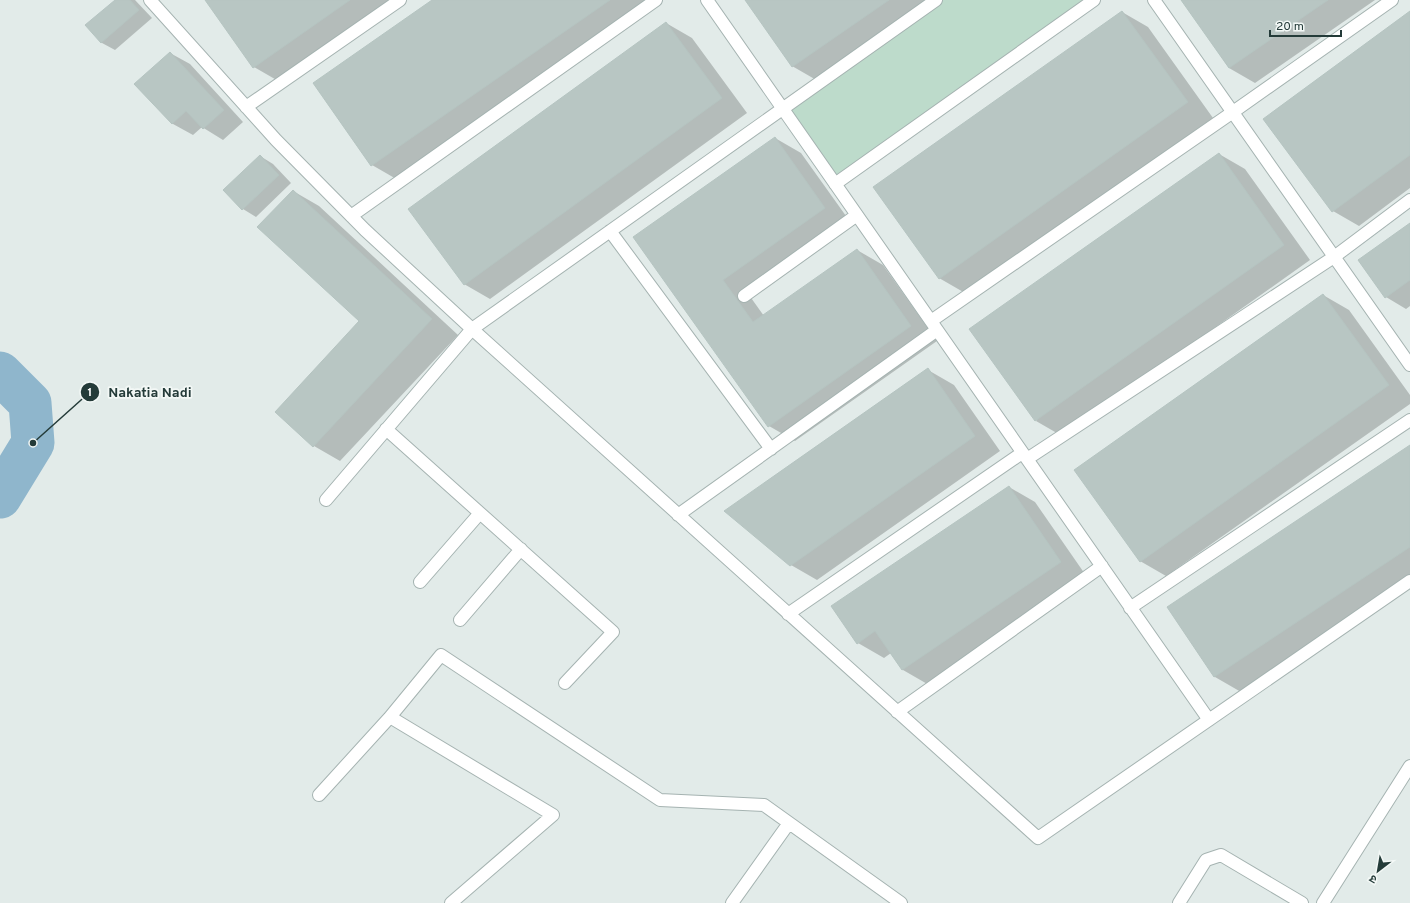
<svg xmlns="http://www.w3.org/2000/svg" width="1410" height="903" viewBox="0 0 1410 903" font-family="Overpass,'Noto Sans Devanagari',sans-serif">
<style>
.green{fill:#bddbcb}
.shadow{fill:#0003}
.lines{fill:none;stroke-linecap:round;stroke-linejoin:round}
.river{stroke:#8fb6cc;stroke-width:43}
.building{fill:#b8c6c3;stroke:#b5c4c1}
.minor-casing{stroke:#a5b3b1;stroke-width:14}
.minor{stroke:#fff;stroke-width:12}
.leader{fill:none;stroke:#243b39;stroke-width:1.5}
.callout-dot{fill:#243b39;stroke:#f3f8f6;stroke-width:1.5}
.mark-label{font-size:12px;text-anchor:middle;font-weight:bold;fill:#fff}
.callout-label{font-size:14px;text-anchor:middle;font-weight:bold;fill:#243b39;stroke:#f3f8f6;stroke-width:3.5;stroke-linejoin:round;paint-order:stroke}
</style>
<rect width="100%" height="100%" fill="#e2ebe9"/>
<path class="green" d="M936,0H1094L835,184L782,108Z"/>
<path class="shadow" d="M116,0H135L152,18L115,50L102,43L87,25Z
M206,0H397L280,82L254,67Z
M434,0H657L398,180L372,165Z
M746,0H936L818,81L792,66Z
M1183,0H1375L1255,83L1229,68Z
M1122,12L1148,27L1213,118L965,293L939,278Z
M1410,12V188L1359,226L1333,211Z
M666,23L692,38L747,113L490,299L464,284Z
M170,53L190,64L243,122L223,140L202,127L193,135L173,124L136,84Z
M775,138L801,153L851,223L749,295L764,316L857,250L883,265L937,341L795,441L769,426L635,237Z
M1219,154L1245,169L1310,260L1062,436L1036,421Z
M260,156L273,164L291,183L256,217L243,209Z
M293,191L319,206L458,335L340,461L314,446L276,412L360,321Z
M1410,225V306L1406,309L1386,297L1359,261Z
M1323,295L1349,310L1410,395V404L1166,576L1140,561Z
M928,370L954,385L1000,451L817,580L791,565Z
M1410,446V579L1241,692L1215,677L1168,607Z
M1009,487L1035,502L1087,577L929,685L903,670L891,653L884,658L858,643Z"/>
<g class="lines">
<path class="river" d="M0,373L30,403L33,443L0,497"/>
</g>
<path class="building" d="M115,0H130L139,10L101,43L85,25Z
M205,0H350L253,68Z
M432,0H610L371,166L313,83Z
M745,0H889L792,67Z
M1181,0H1328L1229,68Z
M1122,11L1188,102L939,279L873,187Z
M1410,11V155L1332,212L1263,119Z
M666,22L722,98L464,285L408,209Z
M170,52L224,110L203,129L186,111L172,124L134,84Z
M775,137L825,208L723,280L753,322L857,249L911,326L768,427L633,237Z
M1219,153L1284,245L1035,421L969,329Z
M260,155L279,175L242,210L223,190Z
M293,190L432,319L313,447L275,412L359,321L257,227Z
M1410,223V280L1385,298L1358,260Z
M1323,294L1389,385L1140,562L1074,470Z
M928,368L975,436L790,566L724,511Z
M1410,445V547L1214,677L1167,607Z
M1009,486L1061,562L902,670L875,631L857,644L831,606Z"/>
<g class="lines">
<defs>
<path id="minor" d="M150,0L276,140L365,230L472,329L1038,838L1410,581
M707,0L1209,720
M1154,0L1410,365
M246,107L400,0
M835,184L1094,0
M351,216L656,0
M610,231L771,449
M744,296L857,215
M931,321L1233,112L1392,0
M386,429L613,632L565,683
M1027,459L1334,257L1410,200
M326,500L472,329L936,0
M678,515L937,330
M420,582L480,513
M1130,608L1410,420
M788,614L1022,453
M460,620L521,549
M897,712L1102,566
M319,795L390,717
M451,903L553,815L390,717L441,655L660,800L764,805L901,903
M732,903L789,823
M1179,903L1206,860L1221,855L1302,903
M1323,903L1410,766"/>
</defs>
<use href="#minor" class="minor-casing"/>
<use href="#minor" class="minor"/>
</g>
<path class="leader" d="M33 443L90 392"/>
<g class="callout-dot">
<circle cx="33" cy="443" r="4"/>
<circle cx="90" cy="392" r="10"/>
</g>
<g class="mark-label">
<text x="90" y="396">1</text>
</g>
<g class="callout-label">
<text x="150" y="397">Nakatia Nadi</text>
</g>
<g transform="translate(1378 871) rotate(211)" stroke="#f3f8f6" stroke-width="3" paint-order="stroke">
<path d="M0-3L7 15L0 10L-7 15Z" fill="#243b39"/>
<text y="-6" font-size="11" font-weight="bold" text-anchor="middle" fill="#243b39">उ</text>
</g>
<path d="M1270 30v6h71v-6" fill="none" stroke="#243b39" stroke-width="2"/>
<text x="1276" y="30" font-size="12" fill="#243b39" stroke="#f3f8f6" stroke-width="3" paint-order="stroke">20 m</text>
</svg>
